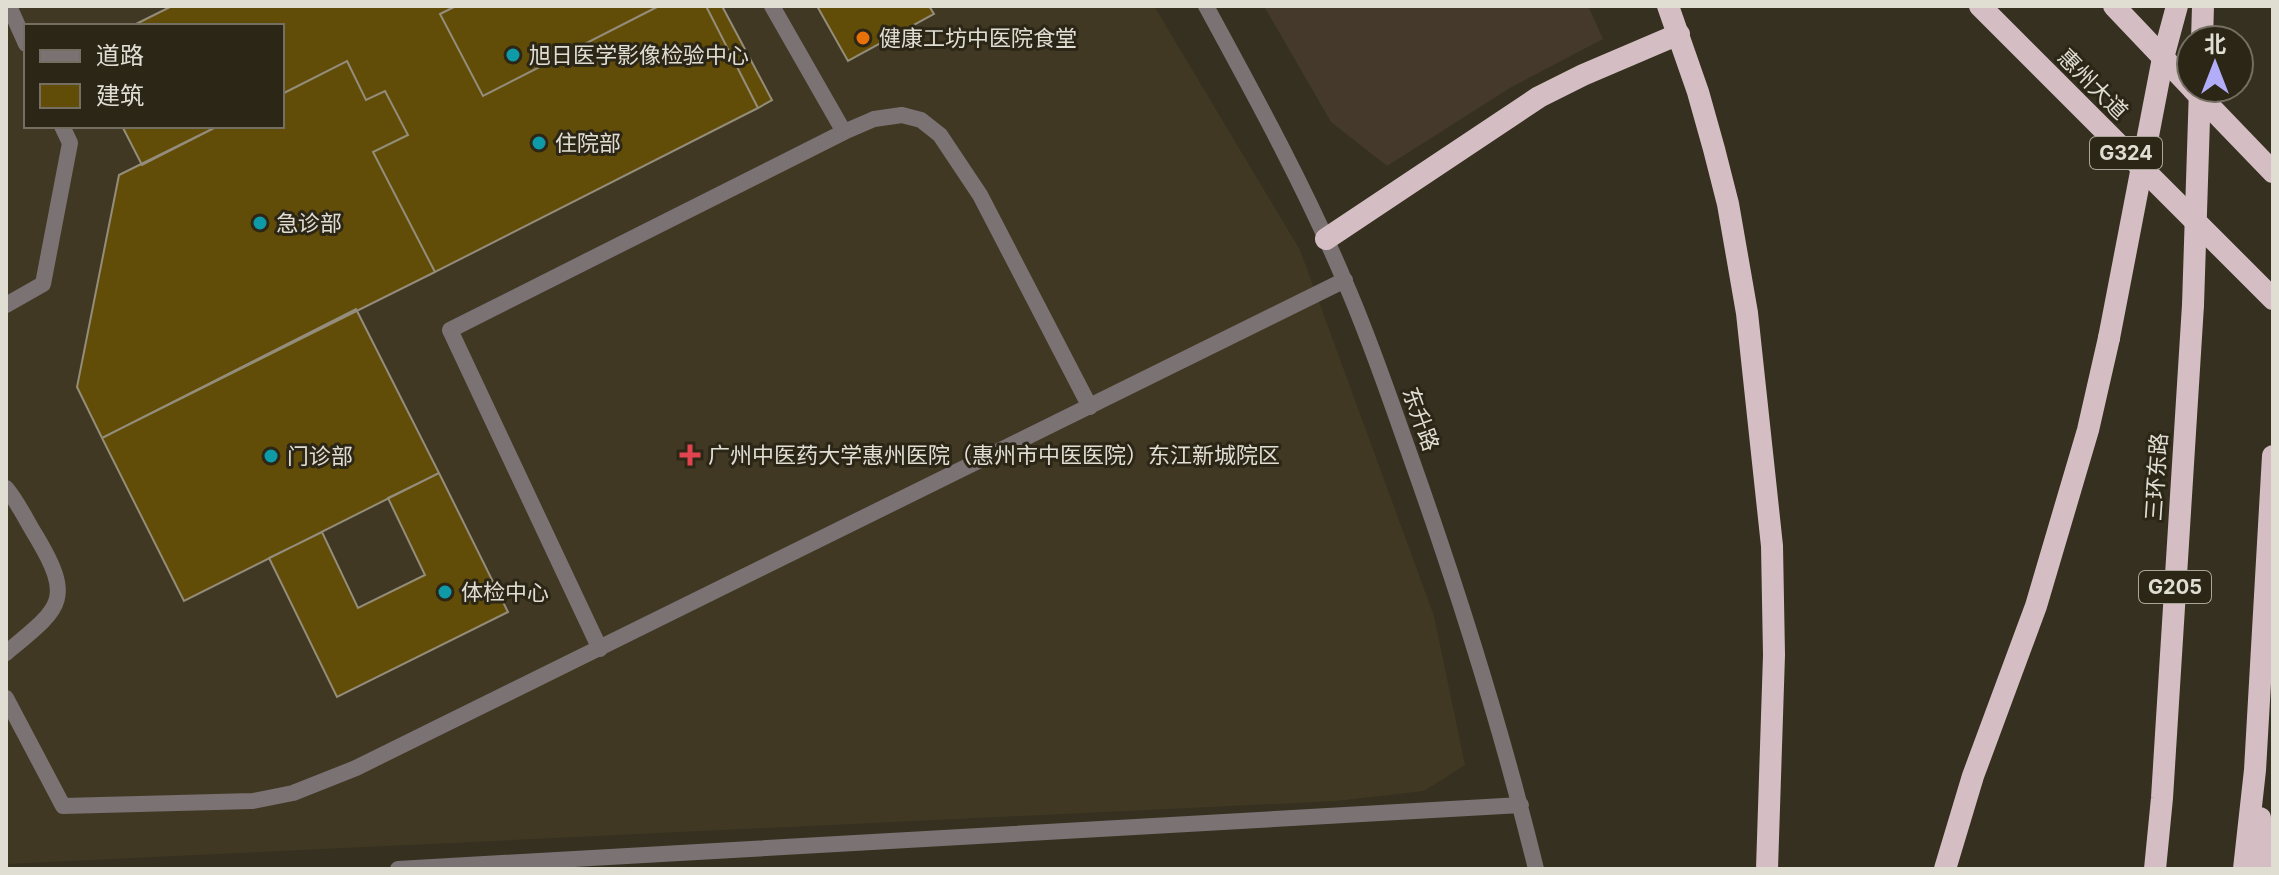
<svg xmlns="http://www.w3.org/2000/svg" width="2279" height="875" viewBox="0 0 2279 875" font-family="Inter,'Noto Sans SC',sans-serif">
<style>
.industrial{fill:#44392a}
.built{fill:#413823;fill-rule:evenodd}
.building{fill:#624d08;stroke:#948d7b;stroke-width:2}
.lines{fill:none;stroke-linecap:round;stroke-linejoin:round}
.minor{stroke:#7b7274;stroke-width:16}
.trunk{stroke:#d4bec3;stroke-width:22}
.trunk-bridge{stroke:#d4bec3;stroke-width:22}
.food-dot{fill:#e8710a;stroke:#2c2617;stroke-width:3}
.culture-dot{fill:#0f9aa8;stroke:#2c2617;stroke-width:3}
.health-dot{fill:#e0444e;stroke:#2c2617;stroke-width:3}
.labels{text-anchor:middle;stroke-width:6;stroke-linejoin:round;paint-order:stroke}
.shield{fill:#2c2617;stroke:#aaa69b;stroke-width:2}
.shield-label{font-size:20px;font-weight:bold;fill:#e0ddd3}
.poi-label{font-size:22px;fill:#e0ddd3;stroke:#2c2617;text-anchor:start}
.street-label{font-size:22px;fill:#e0ddd3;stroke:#2c2617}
</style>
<rect width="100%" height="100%" fill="#363020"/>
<path class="industrial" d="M1264,6H1588L1603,39L1510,88L1387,166L1331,122Z"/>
<path class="built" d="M6,6H1154L1300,250L1434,616L1465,765L1424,791L1336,801L6,864ZM26,26H282V126H26Z"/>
<path class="building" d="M172,6H456L440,14L483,96L659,6H706L758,108L435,272L373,152L408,135L385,91L366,100L347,61L282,94V26H132Z
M456,6H659L483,96L440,14Z
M706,6H722L772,100L758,108Z
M817,6H929L934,14L848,61Z
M347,61L366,100L385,91L408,135L373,152L435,272L102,438L77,387L119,175L218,126H282V94Z
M122,126H218L142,165Z
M356,309L439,473L184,601L102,438Z
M439,473L508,612L337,697L269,558L322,532L358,608L425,575L388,498Z"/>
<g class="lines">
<path class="minor" d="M9,6L26,44
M772,6L844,132
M1206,6C1255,96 1305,187 1345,282C1370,339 1390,399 1411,458C1459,593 1502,730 1536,869
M6,305L43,284L70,143L62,126
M6,488C18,502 26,520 36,536C75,601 60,608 6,653
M600,649L450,330L844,132L874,119L902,115L921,120L940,135L980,195L1090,407
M6,698L63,806L253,801L293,793L356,768L1345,280
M398,869L1521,805"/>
<path class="trunk" d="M1668,6L1698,92L1714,149L1728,204L1747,313L1772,546L1774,655L1767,869
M1980,6L2273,299
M2114,6L2191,87
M2202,40L2203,6
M2192,88L2273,172
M1326,239L1539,97L1583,75L1679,34
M2260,818L2265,869
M1945,869L1973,776L2036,606L2088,430L2109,338
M2155,869L2162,798L2193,305
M2244,869L2255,770L2273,456"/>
<path class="trunk-bridge" d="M2193,305L2200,88
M2109,338L2163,58L2177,6"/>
</g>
<circle class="food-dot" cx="863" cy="38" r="8"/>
<g class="culture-dot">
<circle cx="513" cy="55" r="8"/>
<circle cx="539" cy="143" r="8"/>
<circle cx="260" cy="223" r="8"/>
<circle cx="271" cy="456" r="8"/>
<circle cx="445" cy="592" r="8"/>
</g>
<path class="health-dot" d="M686 443h8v8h8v8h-8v8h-8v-8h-8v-8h8z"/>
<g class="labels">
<g class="shield">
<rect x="2090" y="137" width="72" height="32" rx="6"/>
<rect x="2139" y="571" width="72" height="32" rx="6"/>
</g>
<g class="shield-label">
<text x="2126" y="160">G324</text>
<text x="2175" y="594">G205</text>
</g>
<g class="poi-label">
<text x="879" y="46">健康工坊中医院食堂</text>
<text x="529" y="63">旭日医学影像检验中心</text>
<text x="555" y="151">住院部</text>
<text x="276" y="231">急诊部</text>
<text x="708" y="463">广州中医药大学惠州医院（惠州市中医医院）东江新城院区</text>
<text x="287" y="464">门诊部</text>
<text x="461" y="600">体检中心</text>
</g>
<g class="street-label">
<text transform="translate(2093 84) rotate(45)" y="8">惠州大道</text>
<text transform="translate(1421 419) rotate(70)" y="8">东升路</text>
<text transform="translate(2156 477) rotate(-86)" y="8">三环东路</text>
</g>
</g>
<rect width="2279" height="875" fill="none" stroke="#e0ddd3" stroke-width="16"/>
<rect x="24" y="24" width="260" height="104" fill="#2c2617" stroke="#746f62" stroke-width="2"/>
<rect x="40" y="50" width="40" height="12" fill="#7b7274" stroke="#746f62" stroke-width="2"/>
<text x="96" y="64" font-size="24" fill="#e0ddd3">道路</text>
<rect x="40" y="84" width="40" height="24" fill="#624d08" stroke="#746f62" stroke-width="2"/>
<text x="96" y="104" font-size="24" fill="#e0ddd3">建筑</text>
<g transform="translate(2215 64)"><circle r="38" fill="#2c2617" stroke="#746f62" stroke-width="2"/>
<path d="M0-6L14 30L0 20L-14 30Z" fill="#b2adf9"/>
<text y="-12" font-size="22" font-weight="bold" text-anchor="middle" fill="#e0ddd3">北</text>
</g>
</svg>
